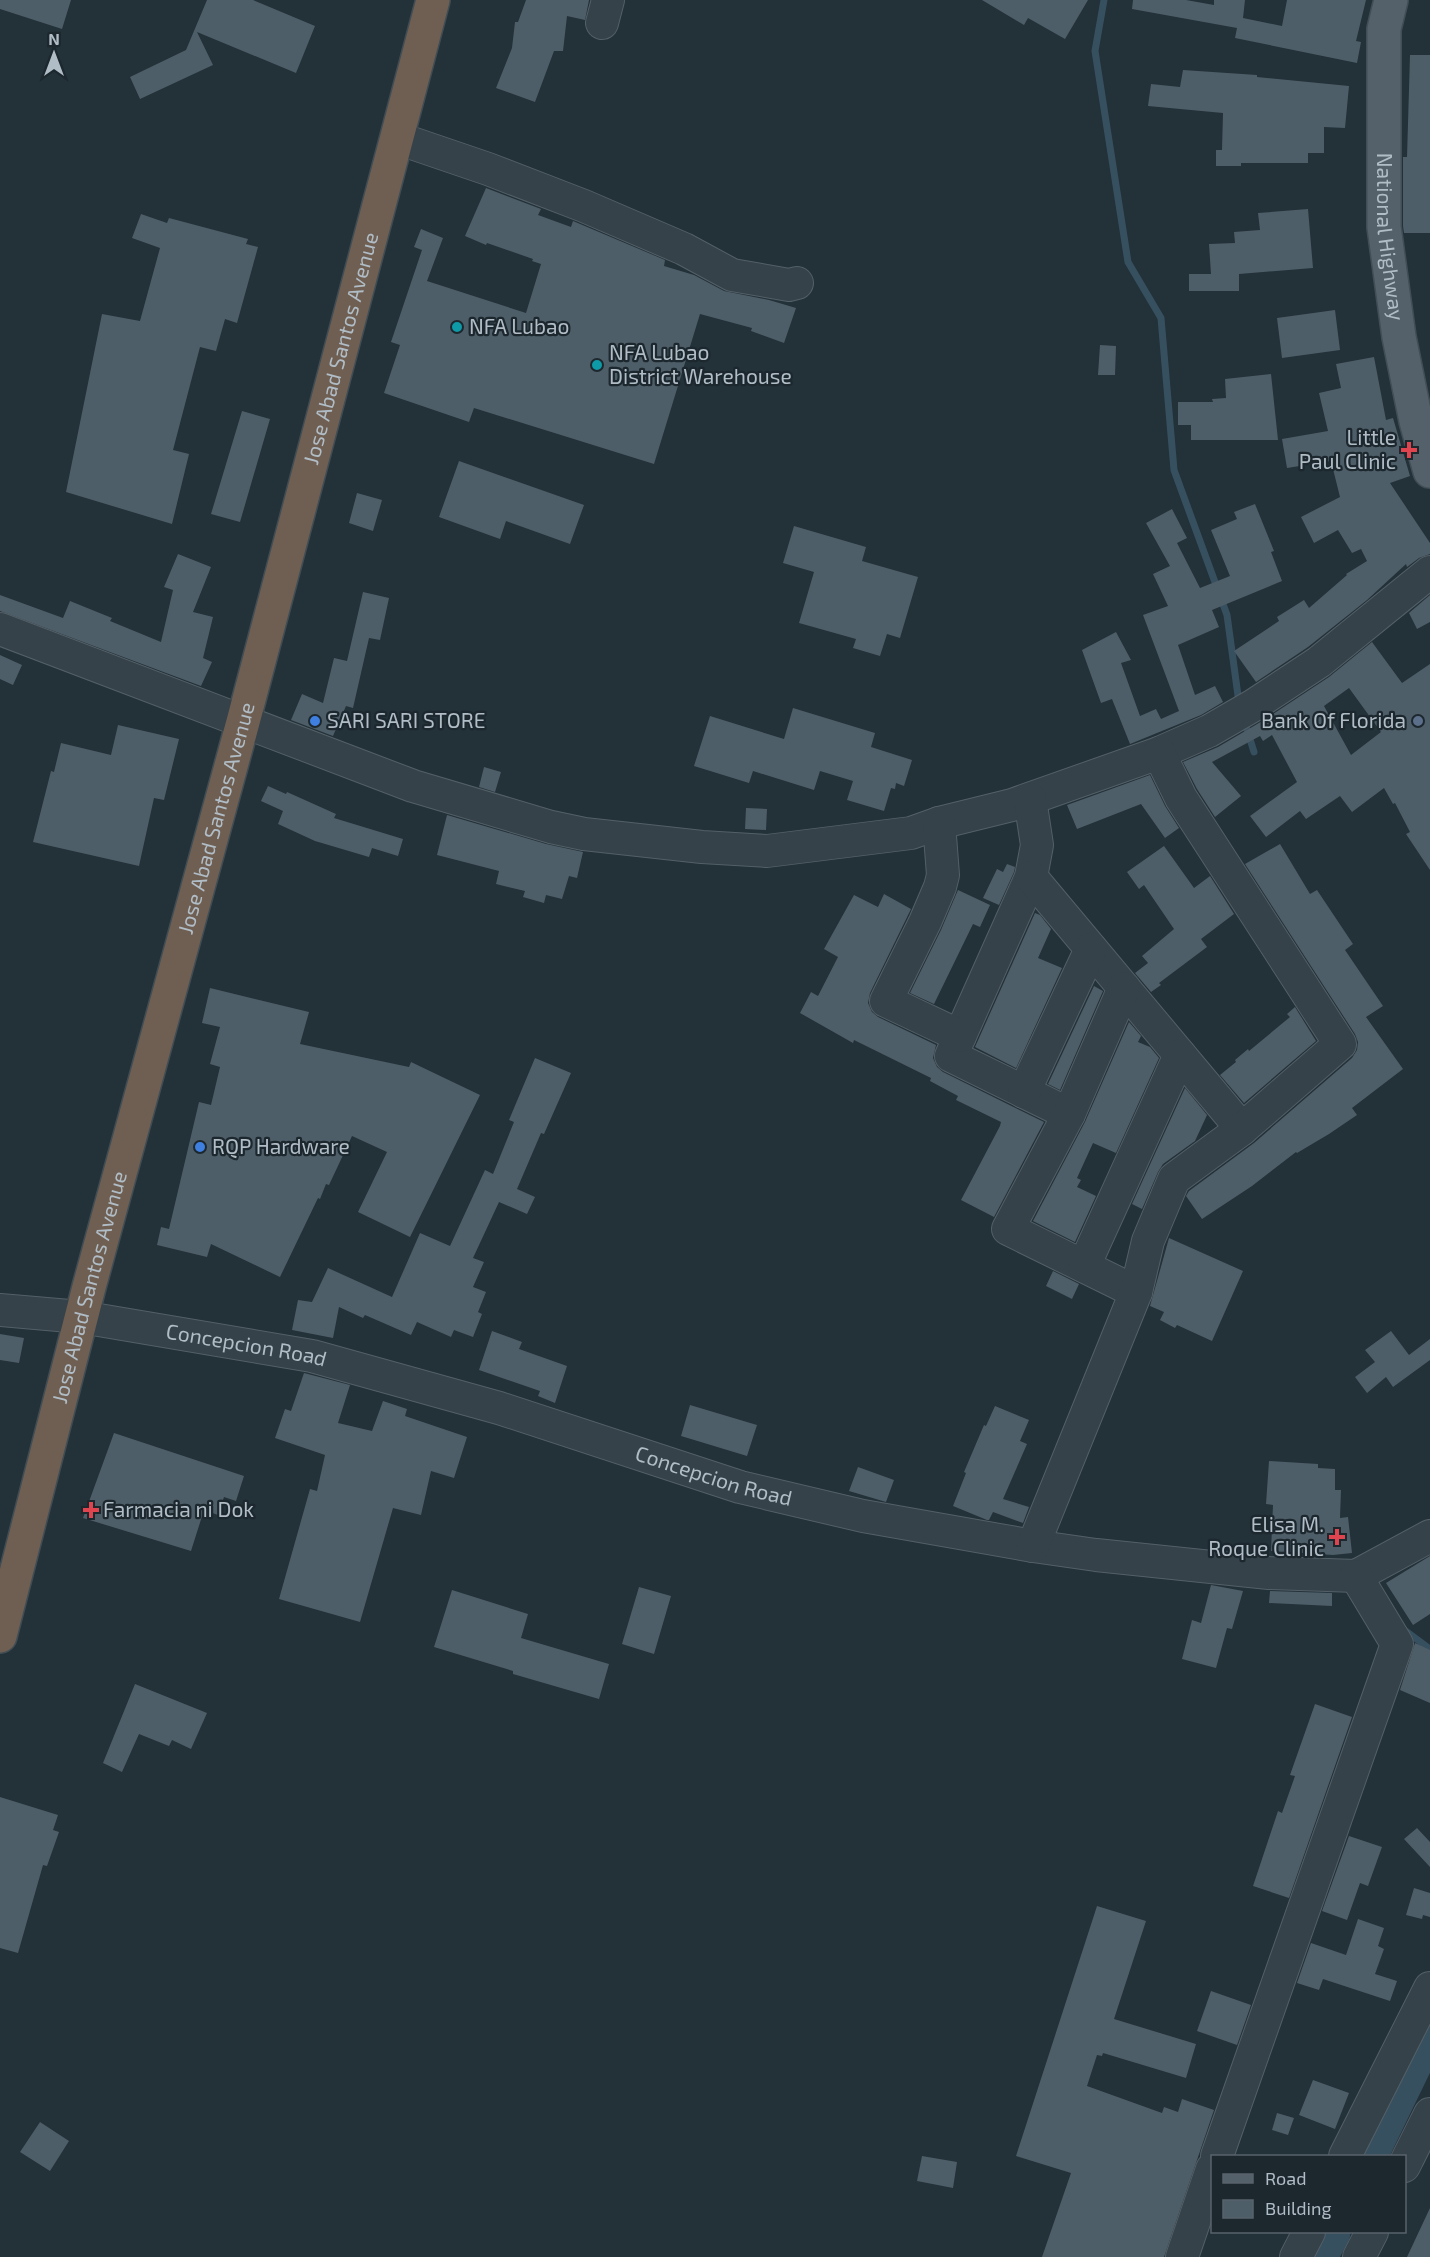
<svg xmlns="http://www.w3.org/2000/svg" width="1430" height="2257" viewBox="0 0 1430 2257" font-family="'Exo 2',sans-serif">
<style>
.lines{fill:none;stroke-linecap:round;stroke-linejoin:round}
.stream{stroke:#375060;stroke-width:7}
.river{stroke:#375060;stroke-width:39}
.building{fill:#4e5e68;fill-rule:evenodd}
.minor-casing{stroke:#546067;stroke-width:34}
.major-casing{stroke:#424e56;stroke-width:36}
.highway-casing{stroke:#414d54;stroke-width:36}
.minor{stroke:#36424a;stroke-width:32}
.major{stroke:#54616a;stroke-width:33}
.highway{stroke:#6f5f53;stroke-width:33}
.culture-dot{fill:#0f9aa8;stroke:#1c272e;stroke-width:2}
.health-dot{fill:#e0444e;stroke:#1c272e;stroke-width:2}
.shop-dot{fill:#3f7fe0;stroke:#1c272e;stroke-width:2}
.service-dot{fill:#5c6f8a;stroke:#1c272e;stroke-width:2}
.labels{text-anchor:middle;stroke-width:4.5;stroke-linejoin:round;paint-order:stroke}
.street-label{font-size:21px;fill:#b1bdc6;stroke:#1c272e}
.poi-label{font-size:21px;fill:#b1bdc6;stroke:#1c272e;text-anchor:start}
</style>
<rect width="100%" height="100%" fill="#233139"/>
<g class="lines">
<path class="stream" d="M1104,0L1095,51L1128,262L1161,318L1174,470L1227,615L1239,703
M1244,720L1254,752
M1403,1629L1430,1649"/>
<path class="river" d="M1368,2156L1430,2028
M1318,2257L1331,2232"/>
</g>
<path class="building" d="M0,0H71L62,29L0,9Z
M207,0H253L315,26L296,73L197,32L213,65L140,99L130,77L186,50Z
M526,0H589L585,20L567,16L563,51H554L535,102L496,88L512,48L515,22H518Z
M982,0H1088L1065,39L1028,18L1024,25Z
M1133,0H1186L1214,5V0H1245L1243,18L1282,26L1287,0H1366L1356,41L1361,42L1357,63L1235,38L1237,28L1132,9Z
M1410,55H1430V233H1404L1403,226V157H1407Z
M1183,70L1257,75V77L1349,86L1345,128L1324,127V153H1308V163H1241V166H1216V150H1222L1223,113L1148,106L1151,84L1180,87Z
M486,188L541,209L538,215L571,227L573,221L665,260L664,266L694,275L724,291L769,300L796,308L784,343L751,331L752,328L700,314L654,464L474,408L469,422L384,393L400,345L391,342L422,250L414,247L421,229L443,238L427,281L526,313L541,264L532,261L533,259L487,243L486,245L465,236Z
M1308,209L1313,268L1239,274V291H1189V274H1211L1209,244L1235,243L1234,232L1260,230L1258,213Z
M141,214L167,223L169,218L248,239L246,244L258,247L237,323L225,319L216,351L200,347L173,450L189,454L172,524L66,492L102,314L140,321L160,248L132,238Z
M1335,310L1340,350L1282,358L1277,318Z
M1100,345L1116,346L1115,375H1098Z
M1374,357L1386,420L1393,418L1410,476L1390,483L1430,543V554L1419,558L1407,567L1406,564L1367,600L1308,647L1256,682L1234,651L1279,621L1277,617L1304,600L1309,608L1347,575L1346,574L1367,561L1361,549L1352,553L1338,530L1314,543L1301,517L1340,497L1331,461L1287,468L1282,439L1328,431L1319,393L1341,388L1336,364Z
M1271,374L1278,440H1191V425H1178V402H1213L1212,399L1226,398L1225,379Z
M242,411L270,419L240,522L211,514Z
M459,461L584,505L570,544L506,521L500,539L439,517Z
M357,493L382,500L373,531L349,523Z
M1255,504L1274,551L1271,552L1282,581L1212,610L1219,627L1178,645L1195,695L1215,686L1223,702L1201,715L1130,744L1112,699L1101,703L1082,650L1116,632L1131,660L1121,663L1140,716L1156,709L1161,719L1179,711L1143,615L1168,606L1153,574L1170,566L1146,523L1172,509L1187,538L1177,543L1200,588L1230,576L1211,530L1237,519L1234,512Z
M794,526L866,547L862,561L918,577L900,638L887,634L880,656L853,648L856,639L799,623L814,572L783,563Z
M178,554L211,567L193,612L213,617L203,658L212,662L201,686L0,611V595L63,618L70,601L112,618L110,621L161,642L173,590L164,587Z
M363,592L389,598L380,640L369,638L353,708L346,706L333,736L291,720L302,694L323,703L334,658L347,661Z
M1430,595V622L1417,629L1409,613Z
M1372,642L1402,683L1430,664V870L1406,834L1410,832L1395,803L1393,804L1384,788L1352,812L1340,796L1306,819L1300,811L1266,837L1250,816L1297,782L1272,735L1263,741L1260,736L1212,762L1241,796L1215,817L1197,789L1183,762L1218,747L1264,720L1329,677ZM1349,688L1381,732L1351,755L1324,706Z
M0,655L22,665L13,685L0,679Z
M793,708L875,733L871,747L912,760L904,786L896,783L895,789L891,788L884,811L847,800L853,781L820,771L814,790L753,771L749,783L694,766L710,716L784,739Z
M118,725L179,739L164,800L154,798L139,866L33,842L51,771L54,772L61,743L111,755Z
M484,767L501,772L495,792L479,787Z
M1150,775L1165,806L1179,828L1165,838L1141,804L1077,829L1067,805Z
M268,786L286,794L287,792L336,814L334,818L403,839L398,856L372,848L369,857L315,841L278,824L283,811L261,801Z
M746,808L767,809L766,830L745,829Z
M447,815L546,844L583,852L577,878L569,876L562,899L546,895L544,903L523,897L525,891L496,884L499,871L437,855Z
M1280,844L1310,894L1317,890L1353,944L1345,950L1383,1006L1366,1017L1403,1069L1352,1108L1357,1115L1329,1134L1297,1153L1296,1152L1252,1186L1202,1219L1186,1196L1189,1191L1254,1143L1352,1058L1357,1050L1358,1042L1355,1034L1245,864Z
M1164,846L1194,888L1210,876L1234,914L1201,939L1207,947L1159,983L1161,985L1151,992L1135,973L1148,963L1142,956L1174,929L1144,885L1139,889L1127,872Z
M1007,864L1015,867L1014,872L999,905L983,898L997,869L1003,872Z
M958,890L990,905L980,927L973,924L934,1004L910,993L941,930Z
M884,894L911,909L870,993L868,1003L872,1012L878,1017L936,1045L933,1058L937,1067L943,1072L1044,1122L994,1217L961,1200L1000,1126L1001,1122L956,1100L958,1096L930,1081L931,1078L854,1040L853,1043L800,1013L811,992L818,996L838,957L824,949L854,895L878,907Z
M1035,913L1040,915L1051,929L1038,958L1062,968L1016,1068L975,1047Z
M1094,986L1103,991L1060,1090L1048,1084Z
M210,988L309,1012L300,1044L409,1067L411,1062L480,1095L410,1237L358,1212L387,1152L352,1136L329,1185L326,1184L320,1199L318,1198L280,1277L211,1244L207,1257L157,1245L161,1227L169,1229L199,1102L211,1105L220,1067L210,1064L220,1027L202,1023Z
M1295,1007L1316,1041L1244,1103L1220,1075L1236,1062L1235,1060L1248,1049L1249,1051L1290,1017L1287,1014Z
M1129,1022L1141,1036L1138,1042L1150,1047L1159,1058L1116,1153L1093,1143L1077,1178L1081,1180L1077,1187L1096,1196L1075,1242L1033,1221L1085,1122Z
M535,1058L571,1073L544,1134L541,1133L517,1189L535,1197L527,1214L499,1202L473,1258L484,1262L473,1287L486,1292L478,1312L482,1314L473,1337L454,1330L451,1337L417,1322L411,1335L365,1315L363,1318L339,1307L333,1338L292,1330L298,1300L312,1302L328,1268L392,1297L420,1233L450,1246L485,1170L493,1174L514,1122L509,1120Z
M1185,1088L1207,1115L1195,1141L1163,1164L1158,1172L1142,1209L1132,1204Z
M1169,1238L1243,1271L1212,1341L1177,1325L1175,1328L1160,1320L1164,1312L1150,1306Z
M1053,1271L1079,1284L1072,1299L1046,1286Z
M492,1331L522,1342L519,1349L567,1366L555,1403L538,1396L540,1391L479,1370Z
M1391,1331L1409,1355L1430,1339V1360L1393,1387L1386,1377L1367,1393L1355,1377L1375,1362L1365,1350Z
M0,1334L24,1338L19,1363L0,1360Z
M304,1373L350,1385L338,1423L372,1431L383,1401L407,1409L405,1416L467,1437L454,1478L431,1471L421,1515L393,1508L360,1622L279,1599L310,1489L317,1491L325,1455L275,1438L285,1409L291,1411Z
M690,1405L757,1425L747,1456L681,1436Z
M995,1406L1029,1420L1020,1441L1027,1444L1003,1499L1029,1507L1023,1523L993,1512L989,1520H987L953,1506L966,1473L964,1472L984,1425L986,1426Z
M114,1433L244,1476L236,1501L224,1497L218,1515L204,1510L191,1551L83,1518Z
M1269,1461L1318,1464V1468L1335,1469V1490H1341L1340,1518L1348,1517L1352,1553L1333,1555L1271,1551L1273,1505L1266,1504Z
M858,1467L894,1480L886,1502L849,1491Z
M1430,1556V1614L1413,1625L1386,1583Z
M1211,1585L1243,1591L1232,1629L1227,1628L1216,1668L1182,1659L1192,1620L1201,1623Z
M639,1587L671,1596L654,1654L622,1644Z
M452,1590L528,1614L521,1638L609,1664L599,1699L513,1674V1671L434,1647Z
M1270,1591L1332,1593V1606L1269,1603Z
M1415,1643L1430,1650V1703L1400,1690Z
M135,1684L207,1713L191,1749L172,1740L169,1746L139,1734L122,1772L103,1763Z
M1315,1704L1352,1717L1289,1898L1253,1886L1278,1811L1282,1813L1295,1776L1290,1775Z
M0,1797L58,1815L53,1830L59,1832L47,1866L43,1865L18,1953L0,1948Z
M1417,1828L1430,1842V1867L1404,1839Z
M1349,1836L1382,1847L1368,1886L1360,1883L1347,1920L1322,1911Z
M1414,1888L1430,1893V1917L1423,1915L1422,1919L1406,1915Z
M1097,1906L1146,1921L1114,2019L1196,2044L1186,2078L1103,2053L1102,2056L1097,2055L1087,2086L1162,2113L1164,2107L1178,2112L1182,2099L1214,2110L1164,2257H1042L1071,2173L1016,2156Z
M1358,1919L1384,1928L1378,1946L1384,1949L1375,1974L1397,1981L1390,2001L1323,1979L1319,1990L1297,1983L1311,1943L1346,1955Z
M1211,1991L1251,2005L1237,2045L1197,2031Z
M1313,2080L1349,2093L1335,2129L1299,2115Z
M1277,2113L1294,2118L1288,2135L1272,2130Z
M40,2122L69,2141L50,2171L20,2152Z
M922,2156L957,2162L953,2188L917,2181Z
M1430,2208V2257H1407Z"/>
<g class="lines">
<defs>
<g id="minor">
<path d="M602,23L608,0"/>
<path d="M397,138L488,169L584,206L684,249L732,275L789,285L797,283"/>
<path d="M0,629L413,786L551,827L584,834L702,847L767,851L911,833L939,823L1012,805L1159,753L1209,731L1254,705L1319,662L1430,572"/>
<path d="M1030,799L1037,845L1031,877L951,1056L1069,1114"/>
<path d="M939,823L943,875L940,887L925,922L886,1001L960,1036"/>
<path d="M1031,877L1242,1129"/>
<path d="M1124,988L1069,1114L1008,1229L1136,1292"/>
<path d="M1024,1092L1091,949"/>
<path d="M1084,1266L1180,1055"/>
<path id="s1" d="M0,1310L81,1317L312,1356L499,1408L740,1487L863,1516L1033,1546L1096,1555L1269,1573L1356,1576L1430,1536"/>
<path d="M1033,1546L1136,1292L1148,1241L1174,1179L1242,1129L1340,1044L1181,798L1159,753"/>
<path d="M1217,2156L1397,1644L1356,1576"/>
<path d="M1345,2156L1430,1988"/>
<path d="M1404,2166L1430,2114"/>
<path d="M1182,2257L1212,2169"/>
<path d="M1296,2257L1309,2232"/>
<path d="M1359,2257L1372,2232"/>
</g>
<g id="major">
<path id="s2" d="M1391,0L1384,29V227L1399,337L1416,421L1430,471"/>
</g>
<g id="highway">
<path id="s3" d="M0,1636L89,1287L243,722L433,0"/>
</g>
</defs>
<use href="#minor" class="minor-casing"/>
<use href="#major" class="major-casing"/>
<use href="#highway" class="highway-casing"/>
<use href="#minor" class="minor"/>
<use href="#major" class="major"/>
<use href="#highway" class="highway"/>
</g>
<g class="culture-dot">
<circle cx="457" cy="327" r="6"/>
<circle cx="597" cy="365" r="6"/>
</g>
<g class="health-dot">
<path d="M1406 441h6v6h6v6h-6v6h-6v-6h-6v-6h6z"/>
<path d="M88 1501h6v6h6v6h-6v6h-6v-6h-6v-6h6z"/>
<path d="M1334 1528h6v6h6v6h-6v6h-6v-6h-6v-6h6z"/>
</g>
<g class="shop-dot">
<circle cx="315" cy="721" r="6"/>
<circle cx="200" cy="1147" r="6"/>
</g>
<circle class="service-dot" cx="1418" cy="721" r="6"/>
<g class="labels">
<g class="street-label">
<text dy="7" stroke="none"><textPath href="#s2" startOffset="238">National Highway</textPath></text>
<text dy="7" stroke="none"><textPath href="#s3" startOffset="1332">Jose Abad Santos Avenue</textPath></text>
<text dy="7" stroke="none"><textPath href="#s3" startOffset="846">Jose Abad Santos Avenue</textPath></text>
<text dy="7" stroke="none"><textPath href="#s3" startOffset="360">Jose Abad Santos Avenue</textPath></text>
<text dy="7" stroke="none"><textPath href="#s1" startOffset="249">Concepcion Road</textPath></text>
<text dy="7" stroke="none"><textPath href="#s1" startOffset="735">Concepcion Road</textPath></text>
</g>
<g class="poi-label">
<text x="469" y="334">NFA Lubao</text>
<text x="609" y="360">NFA Lubao<tspan x="609" dy="24">District Warehouse</tspan></text>
<text x="1396" y="445" text-anchor="end">Little<tspan x="1396" dy="24">Paul Clinic</tspan></text>
<text x="327" y="728">SARI SARI STORE</text>
<text x="1406" y="728" text-anchor="end">Bank Of Florida</text>
<text x="212" y="1154">RQP Hardware</text>
<text x="103" y="1517">Farmacia ni Dok</text>
<text x="1324" y="1532" text-anchor="end">Elisa M.<tspan x="1324" dy="24">Roque Clinic</tspan></text>
</g>
</g>
<rect x="1211" y="2155" width="195" height="78" fill="#1c272e" stroke="#58636b" stroke-width="1.5"/>
<rect x="1223" y="2174" width="30" height="9" fill="#54616a" stroke="#58636b" stroke-width="1.5"/>
<text x="1265" y="2185" font-size="18" fill="#b1bdc6">Road</text>
<rect x="1223" y="2200" width="30" height="18" fill="#4e5e68" stroke="#58636b" stroke-width="1.5"/>
<text x="1265" y="2215" font-size="18" fill="#b1bdc6">Building</text>
<g transform="translate(54 54)" stroke="#1c272e" stroke-width="4.5" paint-order="stroke">
<path d="M0-4.5L10 22L0 15L-10 22Z" fill="#b1bdc6"/>
<text y="-9" font-size="16" font-weight="bold" text-anchor="middle" fill="#b1bdc6">N</text>
</g>
</svg>
